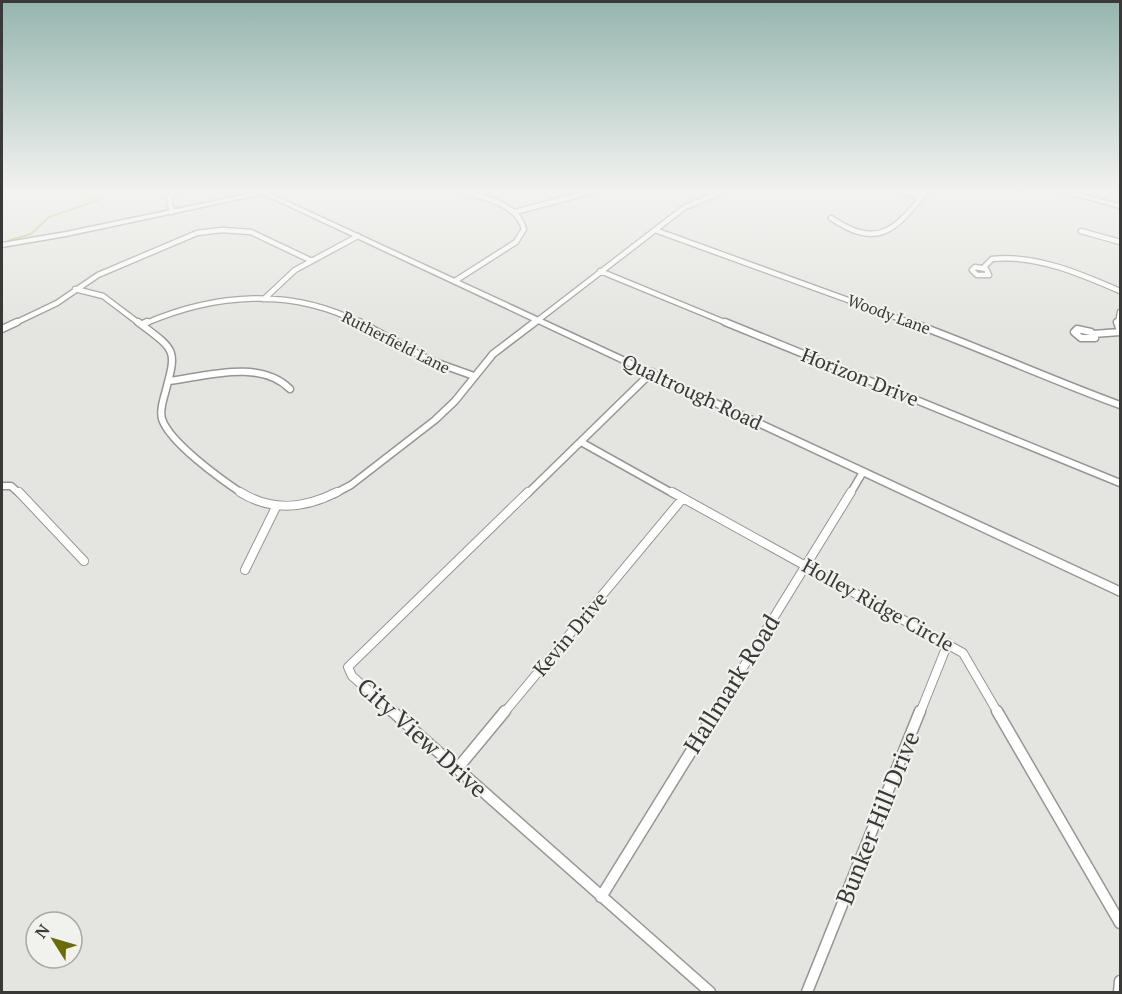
<svg xmlns="http://www.w3.org/2000/svg" width="1122" height="994" viewBox="0 0 1122 994" font-family="'PT Serif',serif">
<style>
.lines{fill:none;stroke-linecap:round;stroke-linejoin:round}
.stream{stroke:#b6b757;stroke-width:1.5}
.street-far3-casing{stroke:#969693;stroke-width:7}
.street-far2-casing{stroke:#969693;stroke-width:9}
.street-far1-casing{stroke:#969693;stroke-width:10}
.street-casing{stroke:#969693;stroke-width:13}
.secondary-casing{stroke:#969693;stroke-width:3}
.street-far3{stroke:#fff;stroke-width:4.5}
.street-far2{stroke:#fff;stroke-width:6}
.street-far1{stroke:#fff;stroke-width:8}
.street{stroke:#fff;stroke-width:10}
.secondary{fill:#fff;fill-rule:evenodd}
.labels{text-anchor:middle;stroke-width:4.5;stroke-linejoin:round;paint-order:stroke}
.far-street-label{font-size:16px;fill:#393938;stroke:#f1f1ed}
.street-label{font-size:20px;fill:#393938;stroke:#f1f1ed}
.near-street-label{font-size:24px;fill:#393938;stroke:#f1f1ed}
</style>
<rect width="100%" height="100%" fill="#e4e4e0"/>
<g class="lines">
<path class="stream" d="M10,240L31,234L49,217L99,200L81,195L86,191"/>
<defs>
<path id="street-far3" d="M900,191L922,197
M172,212L169,199L174,191
M515,212L594,191
M831,218C880,251 896,228 927,191
M655,230L914,324
M1081,231L1120,242
M975,267L986,269L989,275H977L972,270Z
M983,268L992,259C1035,254 1081,274 1120,291
M600,271L729,324
M455,281L516,242L524,229C517,203 484,198 462,191
M75,289L103,296L140,324
M264,299L295,270L358,236
M13,324L57,303L98,275L197,233L222,230L251,232L312,261
M144,324C215,293 292,287 362,324
M533,324L685,207L725,191
M1118,324L1120,312"/>
<path id="street-far2" d="M138,322C178,352 177,349 164,397C162,404 160,412 162,419C170,443 222,480 243,494
M359,322L429,360L474,376
M725,322L1120,483
M910,322C981,348 1049,379 1120,405
M1117,322L1120,331
M143,324L147,322
M2,329L17,322
M1077,329L1091,332L1095,338H1081L1074,332Z
M1093,334L1120,332
M169,381C207,376 260,359 290,389
M581,442L674,494
M2,486H11L20,494
M334,494L351,485L435,420L455,401L493,354L535,322
M527,494L652,372
M850,494L863,472"/>
<path id="street-far1" d="M19,492L84,561
M240,492C272,512 304,509 337,492
M672,492L963,653L998,713
M245,570L276,507
M394,713L352,676L348,667L528,492
M504,713L683,498
M715,713L851,492
M920,713L948,643"/>
<path id="street" d="M392,711L710,992
M997,711L1120,923
M457,769L505,711
M601,897L716,711
M807,992L920,711
M1119,992L1120,981"/>
<path id="secondary" d="M262,191H272L269,193L1120,587V596L263,194L66,236L2,247V243L66,232Z
M1059,191H1068L1120,204V208Z"/>
</defs>
<use href="#street-far3" class="street-far3-casing"/>
<use href="#street-far2" class="street-far2-casing"/>
<use href="#street-far1" class="street-far1-casing"/>
<use href="#street" class="street-casing"/>
<use href="#secondary" class="secondary-casing"/>
<use href="#street-far3" class="street-far3"/>
<use href="#street-far2" class="street-far2"/>
<use href="#street-far1" class="street-far1"/>
<use href="#street" class="street"/>
<use href="#secondary" class="secondary"/>
</g>
<linearGradient id="sky" x2="0" y2="1"><stop stop-color="#94b5ae"/><stop offset="0.58" stop-color="#f3f3f1"/><stop offset="1" stop-color="#f3f3f1" stop-opacity="0"/></linearGradient>
<rect width="1122" height="330" fill="url(#sky)"/>
<g class="labels">
<g class="far-street-label">
<text transform="translate(889 314) rotate(20)" y="6">Woody Lane</text>
<text transform="translate(396 342) rotate(27)" y="6">Rutherfield Lane</text>
</g>
<g class="street-label">
<text transform="translate(860 377) rotate(22)" y="7">Horizon Drive</text>
<text transform="translate(692 392) rotate(25)" y="7">Qualtrough Road</text>
<text transform="translate(878 605) rotate(29)" y="7">Holley Ridge Circle</text>
<text transform="translate(570 634) rotate(-50)" y="7">Kevin Drive</text>
</g>
<g class="near-street-label">
<text transform="translate(732 684) rotate(-58)" y="8">Hallmark Road</text>
<text transform="translate(422 738) rotate(42)" y="8">City View Drive</text>
<text transform="translate(878 818) rotate(-68)" y="8">Bunker Hill Drive</text>
</g>
</g>
<rect width="1122" height="994" fill="none" stroke="#393938" stroke-width="6"/>
<g transform="translate(54 940) rotate(307)"><circle r="28" fill="#f1f1ed" stroke="#a7a7a5" stroke-width="1.5"/>
<path d="M0-4.5L10 22L0 15L-10 22Z" fill="#6b6b08"/>
<text y="-9" font-size="16" font-weight="bold" text-anchor="middle" fill="#393938">N</text>
</g>
</svg>
